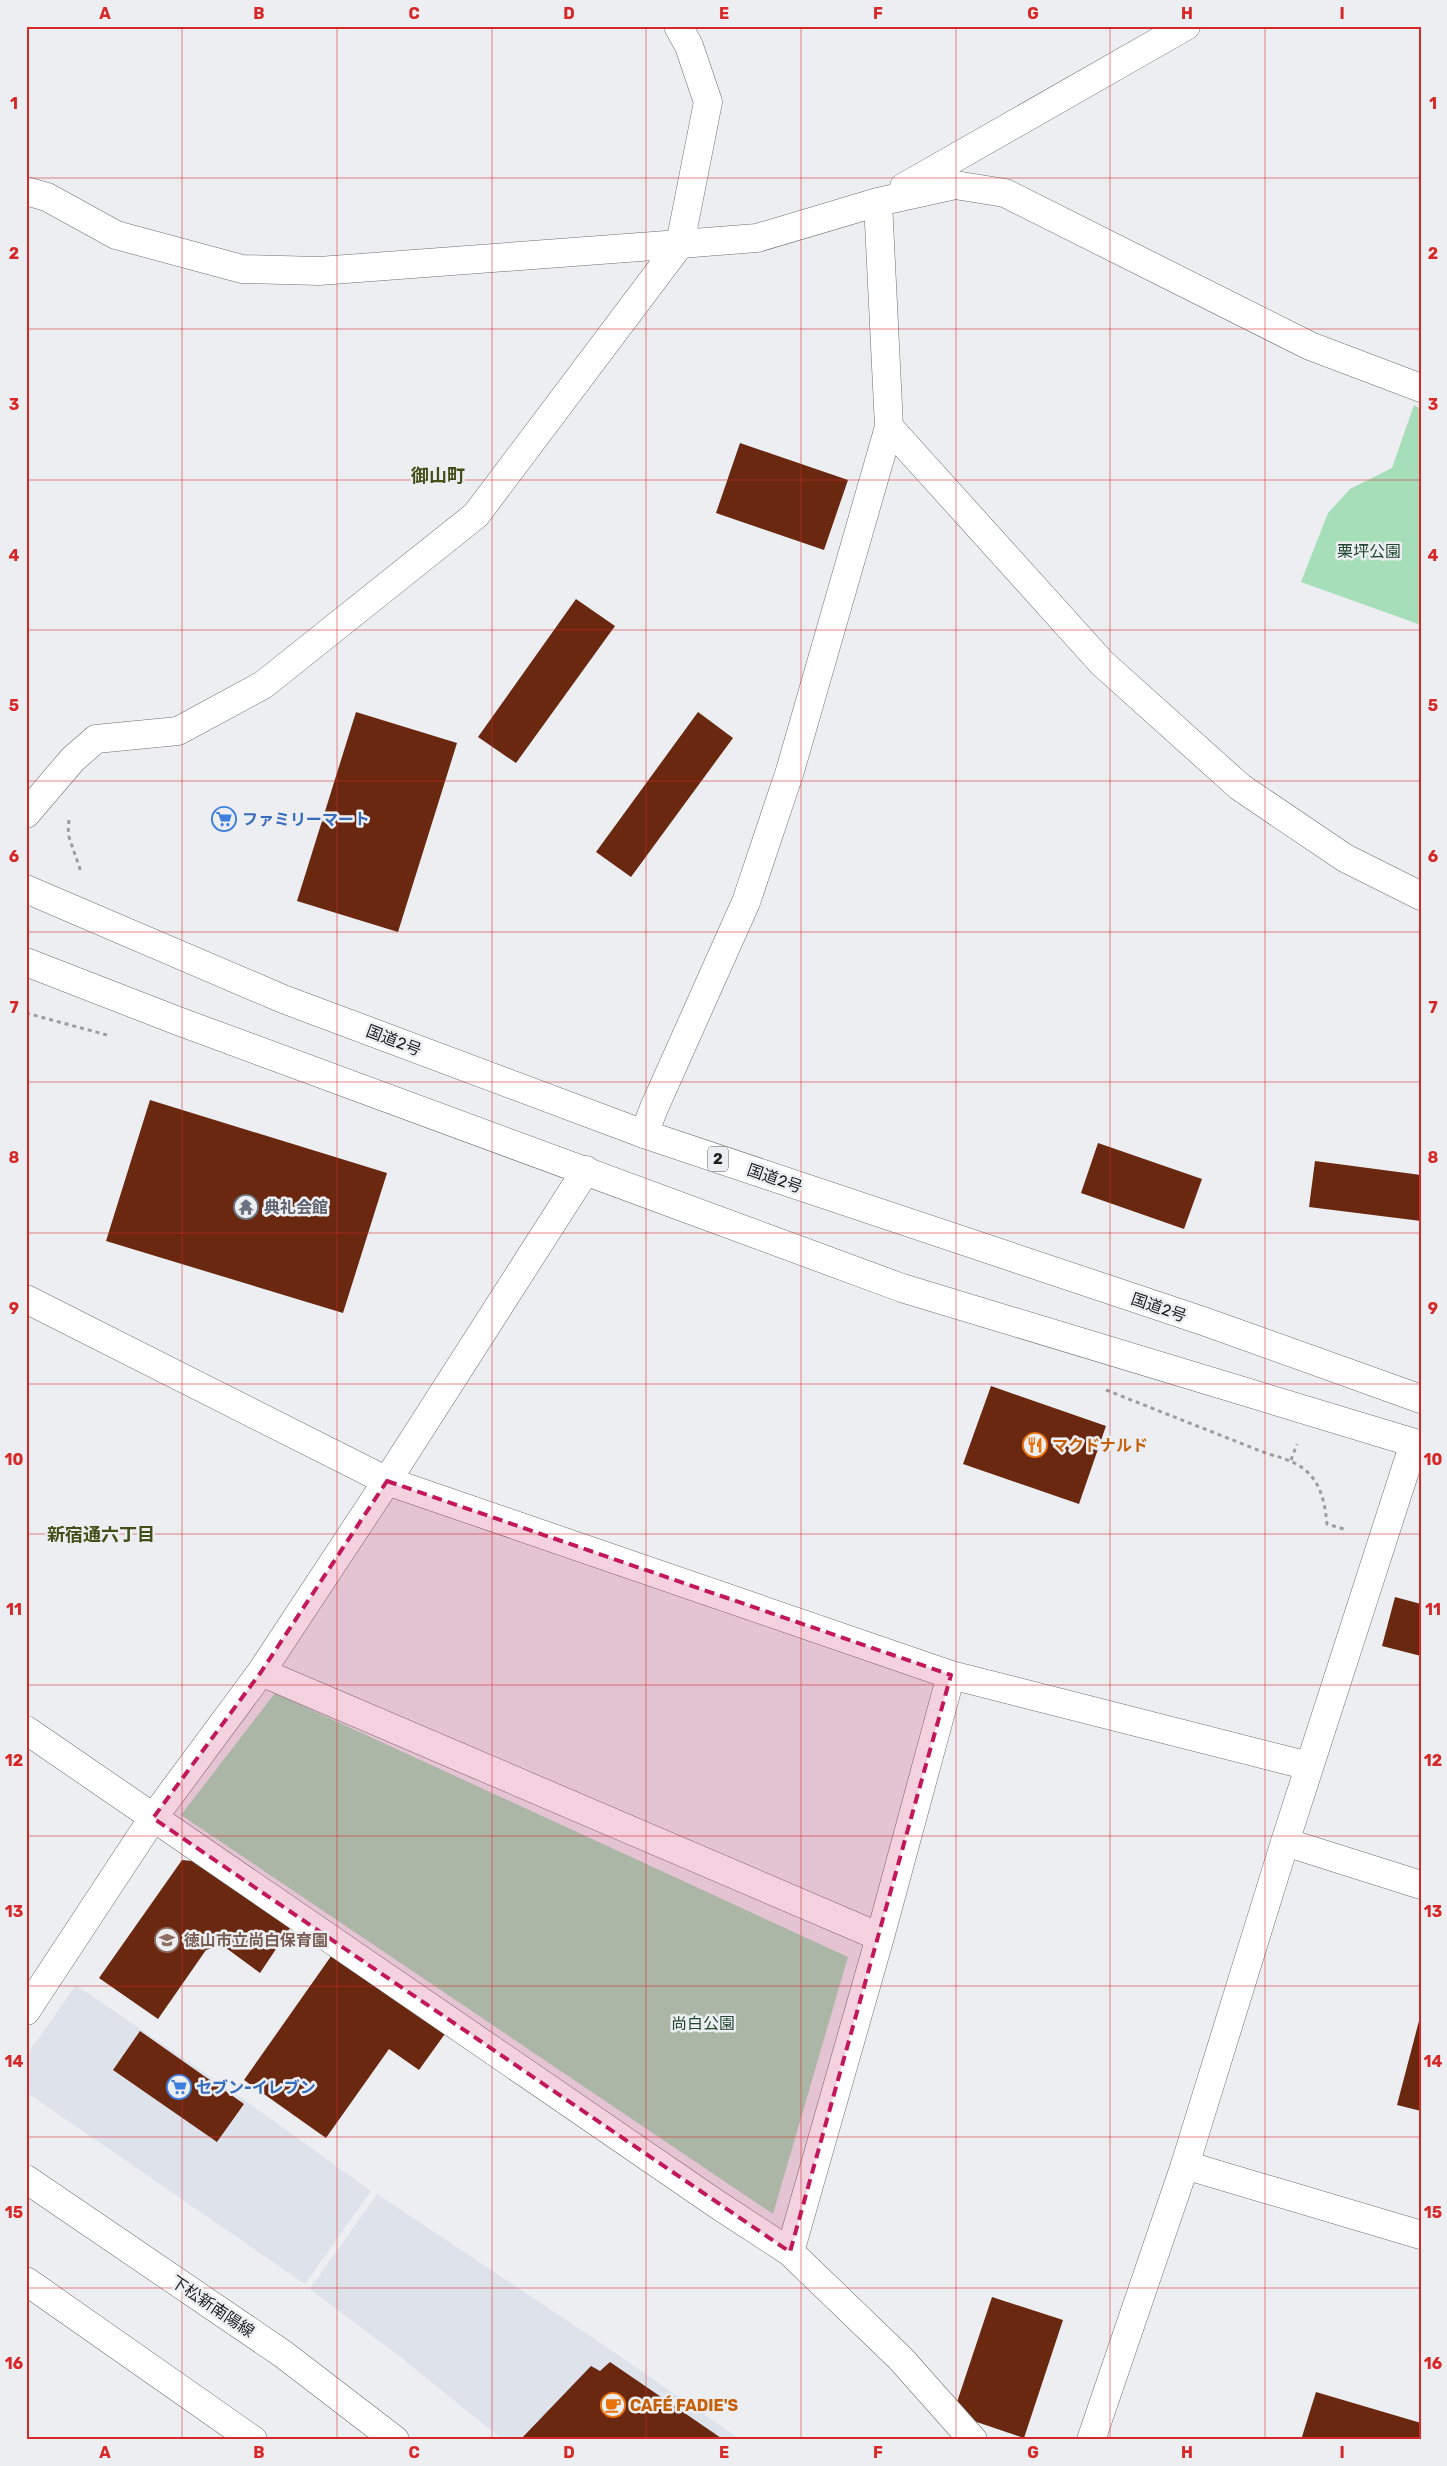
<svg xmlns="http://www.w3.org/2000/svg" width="1447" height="2466" viewBox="0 0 1447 2466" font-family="Rubik,'Noto Sans JP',sans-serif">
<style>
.built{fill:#dde2eb}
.green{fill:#a6deb9}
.building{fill:#6a2810}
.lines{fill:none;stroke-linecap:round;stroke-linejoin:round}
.street-casing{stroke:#6e6f71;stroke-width:29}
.secondary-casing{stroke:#6e6f71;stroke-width:29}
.highway-casing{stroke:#6e6f71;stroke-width:29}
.path{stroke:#9d9da0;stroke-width:3;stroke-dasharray:4 4;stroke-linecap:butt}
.street{stroke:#fff;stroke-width:28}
.secondary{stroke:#fff;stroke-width:28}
.highway{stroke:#fff;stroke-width:28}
.marked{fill:#c2185b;fill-opacity:0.2;stroke:#c2185b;stroke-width:4;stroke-dasharray:10 6;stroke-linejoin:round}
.grid{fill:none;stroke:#d62828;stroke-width:1;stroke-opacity:0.55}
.labels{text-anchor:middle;stroke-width:5;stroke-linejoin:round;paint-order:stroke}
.shield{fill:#edeef1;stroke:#5d5d5f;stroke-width:1}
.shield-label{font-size:15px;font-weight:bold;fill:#1f1f20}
.park-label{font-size:16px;fill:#204830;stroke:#edeef1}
.shop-label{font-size:16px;font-weight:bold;fill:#366cbe;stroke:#edeef1;text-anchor:start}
.street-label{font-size:16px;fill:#1f1f20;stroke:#edeef1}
.worship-label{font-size:16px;font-weight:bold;fill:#5b616d;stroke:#edeef1;text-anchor:start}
.food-label{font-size:16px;font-weight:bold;fill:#c56008;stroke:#edeef1;text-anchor:start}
.education-label{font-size:16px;font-weight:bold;fill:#785e54;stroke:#edeef1;text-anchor:start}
.neighbourhood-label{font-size:18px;font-weight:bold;fill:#414f18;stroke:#edeef1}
.neatline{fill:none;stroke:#d62828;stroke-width:2}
.grid-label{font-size:16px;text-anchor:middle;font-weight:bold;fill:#d62828}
</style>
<rect width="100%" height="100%" fill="#edeef1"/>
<path class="built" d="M76,1985L247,2102L371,2191L305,2284L26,2092V2056Z
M377,2194L599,2342L741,2440H503L398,2355L310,2289Z"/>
<path class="green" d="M1414,405L1421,409V625L1301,582L1328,513L1350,489L1392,468Z
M275,1693L848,1957L773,2214L181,1815Z"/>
<path class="building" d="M740,443L848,480L824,550L716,513Z
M576,599L615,626L516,763L478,737Z
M356,712L457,743L398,932L297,901Z
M698,712L733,738L631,877L596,852Z
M150,1100L387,1173L343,1313L106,1241Z
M1098,1143L1202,1179L1184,1229L1081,1193Z
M1315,1161L1421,1175V1221L1309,1207Z
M991,1386L1106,1426L1079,1504L963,1464Z
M1395,1597L1421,1604V1656L1382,1646Z
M182,1860L202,1862L292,1925L260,1973L222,1945L206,1950L158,2019L99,1978Z
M334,1952L447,2031L419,2070L389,2049L326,2138L244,2080Z
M1420,2017H1421V2111L1397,2105Z
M140,2031L244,2104L217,2142L113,2070Z
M992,2297L1063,2320L1024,2438L953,2414Z
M610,2362L724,2440H520L591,2366L600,2371Z
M1316,2392L1421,2423V2440H1301Z"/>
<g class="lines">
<defs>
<path id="street" d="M678,26L689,46L708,102L680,244L757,238L878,202L955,185L1005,193L1310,346L1421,388
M904,187L1186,26
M889,427L1102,663L1240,787L1345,858L1421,896
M644,1134L654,1108L746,902L790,771L889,427L878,202
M26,1299L387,1481L951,1675L1309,1766
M261,1672L880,1937
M26,1730L718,2205L790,2252L901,2359L973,2440
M1285,1842L1421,1885
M26,2011L153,1818L261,1672L387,1481L586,1170
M1185,2165L1421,2235
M790,2252L880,1937L951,1675"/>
<path id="secondary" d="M26,191L47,197L116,235L242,269L319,271L680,244
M26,814L73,759L96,739L178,731L263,685L476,515L680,244
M26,2179L283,2354L395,2440
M26,2281L253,2440
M1091,2440L1185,2165L1285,1842L1414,1443"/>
<path id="highway" d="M26,889L283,999L644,1134L1203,1321L1421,1399
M26,962L178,1021L902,1288L1421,1445"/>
</defs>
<use href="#street" class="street-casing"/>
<use href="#secondary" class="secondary-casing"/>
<use href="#highway" class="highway-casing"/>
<path class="path" d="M69,820L68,834L81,872
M26,1013L107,1035
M1106,1390L1268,1454C1310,1464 1323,1481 1327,1524L1347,1530
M1291,1460L1297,1444"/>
<use href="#street" class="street"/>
<use href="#secondary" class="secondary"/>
<use href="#highway" class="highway"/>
</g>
<path class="marked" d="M387,1481L951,1675L790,2252L153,1818L261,1672Z"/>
<path class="grid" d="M182,26V2440M337,26V2440M492,26V2440M646,26V2440M801,26V2440M956,26V2440M1110,26V2440M1265,26V2440M26,178H1421M26,329H1421M26,480H1421M26,630H1421M26,781H1421M26,932H1421M26,1082H1421M26,1233H1421M26,1384H1421M26,1534H1421M26,1685H1421M26,1836H1421M26,1986H1421M26,2137H1421M26,2288H1421"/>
<defs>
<symbol id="supermarket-ring" viewBox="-11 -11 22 22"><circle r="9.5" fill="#edeef1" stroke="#3f7fe0" stroke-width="1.5"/><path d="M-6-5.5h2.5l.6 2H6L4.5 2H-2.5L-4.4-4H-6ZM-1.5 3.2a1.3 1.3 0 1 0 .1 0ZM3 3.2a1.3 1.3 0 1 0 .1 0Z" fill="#3f7fe0"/></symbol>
<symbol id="temple-ring" viewBox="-11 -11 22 22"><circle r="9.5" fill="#edeef1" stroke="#6b7280" stroke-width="1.5"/><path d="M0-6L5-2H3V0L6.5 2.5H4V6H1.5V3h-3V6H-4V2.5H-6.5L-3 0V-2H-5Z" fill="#6b7280"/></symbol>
<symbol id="restaurant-ring" viewBox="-11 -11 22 22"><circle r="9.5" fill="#edeef1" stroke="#e8710a" stroke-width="1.5"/><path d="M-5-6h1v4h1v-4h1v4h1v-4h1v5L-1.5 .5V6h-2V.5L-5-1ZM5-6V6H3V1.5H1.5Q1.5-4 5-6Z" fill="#e8710a"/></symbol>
<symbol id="school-ring" viewBox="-11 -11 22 22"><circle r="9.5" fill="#edeef1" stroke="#8d6e63" stroke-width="1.5"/><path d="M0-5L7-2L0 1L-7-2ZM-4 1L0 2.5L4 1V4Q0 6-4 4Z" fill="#8d6e63"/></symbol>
<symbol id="cafe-ring" viewBox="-11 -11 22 22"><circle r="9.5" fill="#edeef1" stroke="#e8710a" stroke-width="1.5"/><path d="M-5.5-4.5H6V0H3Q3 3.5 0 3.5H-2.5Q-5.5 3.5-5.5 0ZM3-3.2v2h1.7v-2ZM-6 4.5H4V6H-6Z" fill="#e8710a"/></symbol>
</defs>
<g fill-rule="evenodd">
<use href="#supermarket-ring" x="210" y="805" width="28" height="28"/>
<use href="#temple-ring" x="232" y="1193" width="28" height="28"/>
<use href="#restaurant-ring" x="1021" y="1431" width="28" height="28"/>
<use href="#school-ring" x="153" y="1926" width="28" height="28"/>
<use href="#supermarket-ring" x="165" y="2073" width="28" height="28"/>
<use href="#cafe-ring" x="599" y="2391" width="28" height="28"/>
</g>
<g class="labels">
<rect class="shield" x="708" y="1146.5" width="20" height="25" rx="4"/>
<g class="shield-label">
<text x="718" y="1164">2</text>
</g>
<g class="park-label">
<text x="1369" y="557">栗坪公園</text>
<text x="703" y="2029">尚白公園</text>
</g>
<g class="shop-label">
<text x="242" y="825">ファミリーマート</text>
<text x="196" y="2093">セブン-イレブン</text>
</g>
<g class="street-label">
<text transform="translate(394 1040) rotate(21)" y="6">国道2号</text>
<text transform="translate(775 1178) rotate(19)" y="6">国道2号</text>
<text transform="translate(1159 1307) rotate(19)" y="6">国道2号</text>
<text transform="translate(213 2306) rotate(34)" y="6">下松新南陽線</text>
</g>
<g class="worship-label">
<text x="264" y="1213">典礼会館</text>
</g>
<g class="food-label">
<text x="1052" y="1451">マクドナルド</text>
<text x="630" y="2411">CAFÉ FADIE'S</text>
</g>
<g class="education-label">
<text x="184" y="1946">徳山市立尚白保育園</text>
</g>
<g class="neighbourhood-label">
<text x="438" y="482">御山町</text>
<text x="101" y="1541">新宿通六丁目</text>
</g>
</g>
<rect width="1447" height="2466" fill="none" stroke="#edeef1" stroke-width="55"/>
<rect x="28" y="28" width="1392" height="2410" class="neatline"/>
<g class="grid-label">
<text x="105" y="19">A</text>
<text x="259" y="19">B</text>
<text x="414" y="19">C</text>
<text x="569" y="19">D</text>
<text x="724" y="19">E</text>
<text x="878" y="19">F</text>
<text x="1033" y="19">G</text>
<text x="1187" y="19">H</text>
<text x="1342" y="19">I</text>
<text x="14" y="109">1</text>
<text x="1433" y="109">1</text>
<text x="14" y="259">2</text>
<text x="1433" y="259">2</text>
<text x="14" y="410">3</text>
<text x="1433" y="410">3</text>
<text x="14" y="561">4</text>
<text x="1433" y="561">4</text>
<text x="14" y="711">5</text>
<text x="1433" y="711">5</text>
<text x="14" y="862">6</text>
<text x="1433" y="862">6</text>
<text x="14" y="1013">7</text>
<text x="1433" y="1013">7</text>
<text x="14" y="1163">8</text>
<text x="1433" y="1163">8</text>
<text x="14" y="1314">9</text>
<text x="1433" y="1314">9</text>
<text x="14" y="1465">10</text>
<text x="1433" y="1465">10</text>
<text x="14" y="1615">11</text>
<text x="1433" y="1615">11</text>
<text x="14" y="1766">12</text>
<text x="1433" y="1766">12</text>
<text x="14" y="1917">13</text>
<text x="1433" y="1917">13</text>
<text x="14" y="2067">14</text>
<text x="1433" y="2067">14</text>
<text x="14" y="2218">15</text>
<text x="1433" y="2218">15</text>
<text x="14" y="2369">16</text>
<text x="1433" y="2369">16</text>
<text x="105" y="2458">A</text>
<text x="259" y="2458">B</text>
<text x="414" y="2458">C</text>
<text x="569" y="2458">D</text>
<text x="724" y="2458">E</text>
<text x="878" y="2458">F</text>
<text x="1033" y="2458">G</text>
<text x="1187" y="2458">H</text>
<text x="1342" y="2458">I</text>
</g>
</svg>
